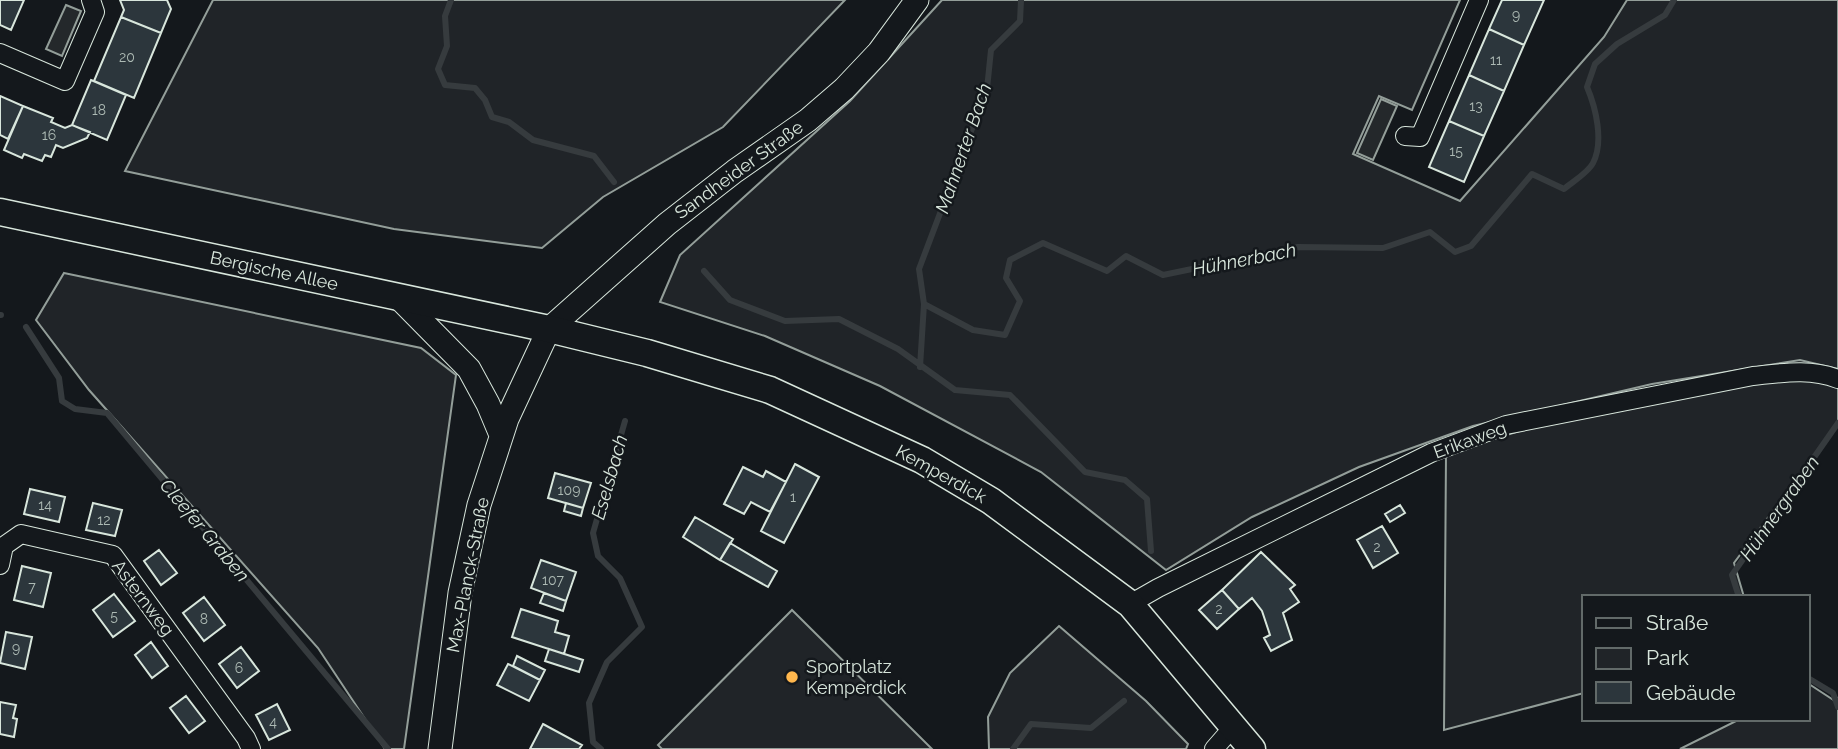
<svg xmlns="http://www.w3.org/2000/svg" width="1838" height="749" viewBox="0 0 1838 749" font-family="Raleway,sans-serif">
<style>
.green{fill:#202428;stroke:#939e99;stroke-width:2}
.parking{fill:#24282b;stroke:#939e99;stroke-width:2}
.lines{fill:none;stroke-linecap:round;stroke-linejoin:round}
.stream{stroke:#363b3e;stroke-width:6}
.building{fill:#2c363c;stroke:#d8e6dc;stroke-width:2}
.minor-casing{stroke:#d8e6dc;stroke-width:20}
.tertiary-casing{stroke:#d8e6dc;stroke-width:25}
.secondary-casing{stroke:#d8e6dc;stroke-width:29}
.minor{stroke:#14181c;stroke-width:18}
.tertiary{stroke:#14181c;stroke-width:23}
.secondary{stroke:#14181c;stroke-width:26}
.poi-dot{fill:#ffb74d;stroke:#14181c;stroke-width:2.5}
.labels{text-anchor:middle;stroke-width:5;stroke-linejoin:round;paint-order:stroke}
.number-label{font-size:14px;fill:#adbab4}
.street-label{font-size:18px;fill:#d8e6dc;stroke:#14181c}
.poi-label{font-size:18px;fill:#d8e6dc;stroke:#14181c;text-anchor:start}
.water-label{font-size:19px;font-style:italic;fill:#d8e6dc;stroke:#14181c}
</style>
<rect width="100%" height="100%" fill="#14181c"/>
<path class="green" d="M213,0H845L723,127L603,197L542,248L394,229L125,171Z
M942,0H1460L1412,110L1379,96L1353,154L1460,201L1604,37L1627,0H1838V369L1800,360L1652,384L1473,426L1359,467L1252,517L1166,570L1041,472L880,386L765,336L660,302L680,255L850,101Z
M64,273L421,348L456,375L404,749H385L318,648L89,390L36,320Z
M1794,376L1838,384V424L1734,563L1744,597H1584V693L1444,730L1446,454L1529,428Z
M792,610L932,749H662L658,745Z
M1059,626L1146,701L1188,744L1186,749H989L988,717L1010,673Z
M1809,684L1835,701L1838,698V749H1680L1740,719H1808Z"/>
<path class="parking" d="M66,5L81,11L62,56L46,49Z
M1381,99L1397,106L1373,160L1357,153Z"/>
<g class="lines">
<path class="stream" d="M451,0L445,16L447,46L438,69L445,85L475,88L485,100L492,117L509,122L533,140L594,156L614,182
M704,271L730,300L785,321L839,319L898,349L955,390L1010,395L1085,472L1125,480L1147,499L1151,551
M924,304L919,269L987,89L991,50L1020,21L1021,0
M0,315H1
M26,327L59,378L62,401L75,409L107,413L388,749
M920,367L924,304L973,330L1005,335L1020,301L1006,278L1010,260L1043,243L1107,271L1126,256L1163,275L1298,247L1383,248L1430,232L1455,252L1471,246L1532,174L1564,189C1572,182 1588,173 1593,163C1604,142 1596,108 1587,87L1595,64L1617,44L1665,15L1674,0
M1739,597L1732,575L1838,423
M1808,678L1833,693L1838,707
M601,749L593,742L589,703L607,662L642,627L620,578L598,556L593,533L625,421
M1013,749L1031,724L1091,728L1124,701"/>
</g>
<path class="building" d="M0,0H24L11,30L0,25Z
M120,0H167L171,9L161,33L121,17L124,10Z
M1502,0H1544L1524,45L1489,29Z
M121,17L161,33L134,98L94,81Z
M1489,29L1524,45L1504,91L1469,75Z
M1469,75L1504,91L1484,136L1449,121Z
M91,80L126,95L107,140L72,125Z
M0,96L23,106L8,139L0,135Z
M23,106L53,118L51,122L65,128L72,125L90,132L87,138L63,148L56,145L51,157L45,155L42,161L24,154L22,158L4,150Z
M1449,121L1484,136L1464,182L1429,167Z
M795,464L819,477L784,543L761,531Z
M743,467L763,477L766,471L786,482L770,512L751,502L744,514L724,504Z
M555,473L591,483L583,508L548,498Z
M30,489L65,497L59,522L24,514Z
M93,503L122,510L115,536L86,530Z
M566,503L583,508L581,516L564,511Z
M1400,505L1405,513L1390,522L1385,514Z
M695,517L733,539L720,560L683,537Z
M1382,526L1398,553L1373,568L1357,540Z
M730,543L777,571L768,587L720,560Z
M159,550L177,573L161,585L144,561Z
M1261,552L1295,585L1290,589L1299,602L1283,613L1292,640L1271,651L1264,638L1270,635L1262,611L1252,598L1239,609L1222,590Z
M541,560L576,572L566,601L531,588Z
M22,566L51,573L43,607L14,600Z
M1222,590L1239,609L1217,629L1199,610Z
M544,593L566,601L563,611L540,603Z
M114,594L135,621L113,637L93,610Z
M204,597L225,625L204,641L183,613Z
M521,609L558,621L555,632L569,636L564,654L512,637Z
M6,632L32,637L25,669L0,663Z
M151,642L168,666L152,678L135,655Z
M241,647L259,671L237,688L219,664Z
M549,649L583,660L579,672L545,661Z
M517,656L545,670L540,680L513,666Z
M508,664L540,680L529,701L497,685Z
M186,696L205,721L189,733L170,708Z
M0,702L16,705L13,718L17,719L14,737L0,734Z
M277,704L290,730L269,740L256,715Z
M543,724L582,745L579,749H530Z"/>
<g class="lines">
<defs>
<path id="minor" d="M0,53L65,81L95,12L91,0
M1405,136L1420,137L1479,0
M0,565L4,546L21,534L113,555L246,738L251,749
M1130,604L1158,588L1431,453L1506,425L1753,376C1782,373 1810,368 1838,379
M1214,749L1234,726"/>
<path id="tertiary" d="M398,297L469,369L488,404L501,435
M440,749L460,593L479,505L507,419L549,329L667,224L735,171L808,120L844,89L879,52L917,0"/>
<path id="secondary" d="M0,212L549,329L647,353L770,390L922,460L991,501L1130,604L1252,749"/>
</defs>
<use href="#minor" class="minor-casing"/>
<use href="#tertiary" class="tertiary-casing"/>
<use href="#secondary" class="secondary-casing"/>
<use href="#minor" class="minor"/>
<use href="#tertiary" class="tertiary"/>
<use href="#secondary" class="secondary"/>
</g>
<circle class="poi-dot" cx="792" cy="677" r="7"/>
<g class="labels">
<g class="number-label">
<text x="1516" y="20">9</text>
<text x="127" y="62">20</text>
<text x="1496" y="65">11</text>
<text x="1476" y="111">13</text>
<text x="99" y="115">18</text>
<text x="49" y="140">16</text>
<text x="1456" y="156">15</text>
<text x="569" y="495">109</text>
<text x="793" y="502">1</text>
<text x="45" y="510">14</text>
<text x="104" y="525">12</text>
<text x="1377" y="552">2</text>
<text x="553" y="585">107</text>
<text x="32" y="592">7</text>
<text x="1219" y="614">2</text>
<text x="114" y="621">5</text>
<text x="204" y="624">8</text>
<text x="16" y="653">9</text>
<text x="239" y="673">6</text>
<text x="273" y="727">4</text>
</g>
<g class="street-label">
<text transform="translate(739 170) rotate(-36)" y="6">Sandheider Straße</text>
<text transform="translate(274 271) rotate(12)" y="6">Bergische Allee</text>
<text transform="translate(1470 440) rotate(-20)" y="6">Erikaweg</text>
<text transform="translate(941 474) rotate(29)" y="6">Kemperdick</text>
<text transform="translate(468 575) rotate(-79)" y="6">Max-Planck-Straße</text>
<text transform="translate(143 598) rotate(53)" y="6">Asternweg</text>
</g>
<g class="poi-label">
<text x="806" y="673">Sportplatz<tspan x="806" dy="21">Kemperdick</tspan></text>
</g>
<g class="water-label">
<text transform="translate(963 148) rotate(-71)" y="7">Mahnerter Bach</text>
<text transform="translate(1244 259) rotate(-11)" y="7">Hühnerbach</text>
<text transform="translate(609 477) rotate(-74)" y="7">Eselsbach</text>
<text transform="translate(1779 508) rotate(-55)" y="7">Hühnergraben</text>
<text transform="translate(205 530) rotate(50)" y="7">Cleefer Graben</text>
</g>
</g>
<rect x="1582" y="595" width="228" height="126" fill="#14181c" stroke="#626a69" stroke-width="2"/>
<rect x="1596" y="618" width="35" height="10" fill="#14181c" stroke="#626a69" stroke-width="2"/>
<text x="1646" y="630" font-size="21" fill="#d8e6dc">Straße</text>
<rect x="1596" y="648" width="35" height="21" fill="#202428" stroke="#626a69" stroke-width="2"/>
<text x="1646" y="665" font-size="21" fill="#d8e6dc">Park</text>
<rect x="1596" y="682" width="35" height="21" fill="#2c363c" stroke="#626a69" stroke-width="2"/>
<text x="1646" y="700" font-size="21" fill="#d8e6dc">Gebäude</text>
</svg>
